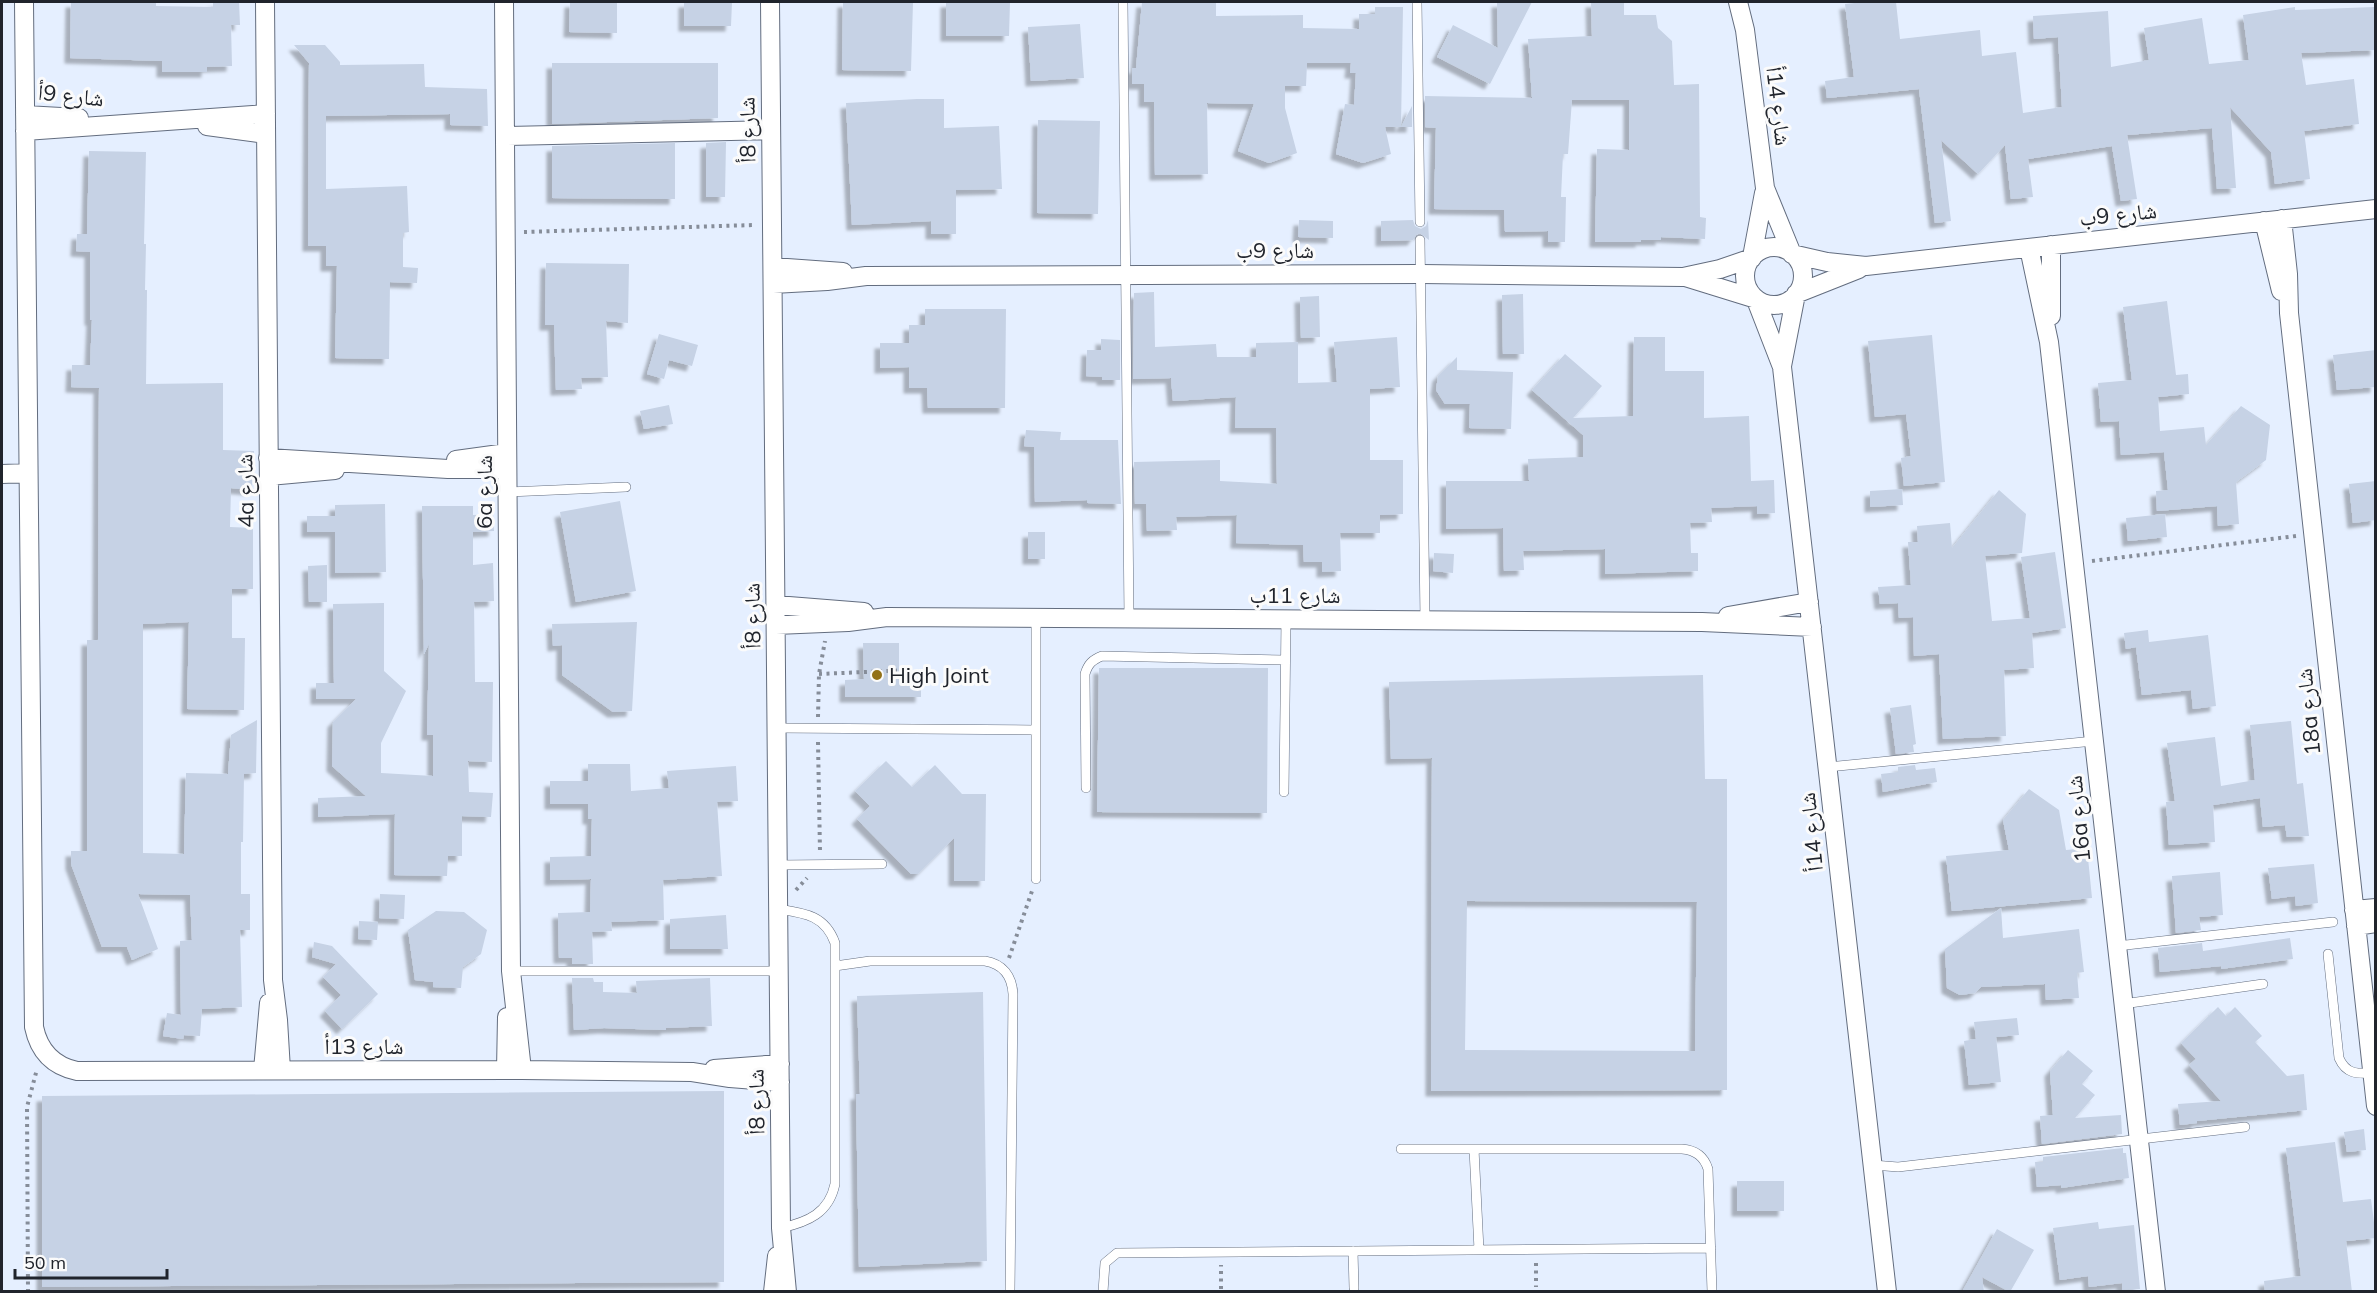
<svg xmlns="http://www.w3.org/2000/svg" width="2377" height="1293" viewBox="0 0 2377 1293" font-family="Mulish,'Noto Naskh Arabic',sans-serif">
<style>
.building{fill:#c6d2e5;fill-rule:evenodd;filter:url(#shadow)}
.lines{fill:none;stroke-linecap:round;stroke-linejoin:round}
.lane-casing{stroke:#636d7f;stroke-width:10}
.street-casing{stroke:#636d7f;stroke-width:20}
.path{stroke:#868d99;stroke-width:4;stroke-dasharray:3 4.5;stroke-linecap:butt}
.lane{stroke:#fff;stroke-width:9}
.street{stroke:#fff;stroke-width:18}
.poi-dot{fill:#927118;stroke:#fbfbfb;stroke-width:2}
.labels{text-anchor:middle;stroke-width:6;stroke-linejoin:round;paint-order:stroke}
.street-label{font-size:22px;fill:#20242c;stroke:#fbfbfb}
.poi-label{font-size:22px;fill:#20242c;stroke:#fbfbfb;text-anchor:start}
</style>
<defs>
<filter id="shadow"><feDropShadow dx="-5.5" dy="5.5" stdDeviation="1.5" flood-color="#0004"/></filter>
</defs>
<rect width="100%" height="100%" fill="#e5efff"/>
<path class="building" d="M71,2H156V6L213,7V2H239L240,25H231L232,66L207,67V72H162V61L70,58Z
M570,2H617V33L569,32Z
M684,2H732L731,26H684Z
M843,2H913L911,71L842,70Z
M946,2H1010L1009,36H946Z
M1142,2H1216V16L1303,15V28L1359,29V14H1375V7H1403L1401,127L1412,106V127H1385L1391,154L1363,163L1336,154L1345,104L1354,105L1356,73H1350L1351,63H1307L1306,86H1285V108L1297,153L1269,163L1238,151L1254,104L1207,103L1208,174L1155,175L1154,102H1144V84H1132V68H1136Z
M1497,2H1532L1490,84L1437,57L1453,25L1498,48Z
M1591,2H1624V15H1656L1658,28L1672,41L1674,85L1699,84L1700,217L1706,218L1705,239L1661,237V240H1641V242H1595L1597,149L1629,150V100H1572L1568,154H1563L1561,197H1566L1565,242H1548V231L1505,232L1504,210L1434,209L1436,128L1425,127V96L1532,98L1528,39L1592,36Z
M1864,2H1896L1900,39L1980,30L1982,56L2016,52L2023,113L2062,107L2058,37L2034,39L2033,16L2108,11L2111,67L2149,60L2144,28L2202,18L2209,64L2249,60L2243,15L2295,7V10L2374,7L2376,50L2301,53L2306,85L2354,79L2359,124L2304,131L2310,179L2275,184L2271,152L2230,107L2236,188L2217,189L2212,128L2127,135L2137,199L2121,201L2112,146L2028,159L2033,197L2011,199L2005,145L1978,174L1941,140L1951,221L1935,223L1919,89L1827,98L1825,81L1854,77L1845,4Z
M1080,24L1084,78L1031,81L1028,27Z
M294,45H325L340,62V65L424,64L425,87L487,89L488,126L450,125V114L326,116V189L407,186L409,232L403,233V267L418,268L417,283L390,282L389,359L335,358L337,266H326V246H308L309,63Z
M552,63H718V118L552,124Z
M917,99H944V128L999,126L1002,189L956,190V234H931V221L852,225L846,103Z
M1038,120L1100,121L1098,214L1037,213Z
M726,142L725,197H706V143Z
M675,143V199L552,198V146Z
M89,151L146,152L144,244H146L145,290H147L146,384L223,383V450L254,451L252,490L231,488L230,527L253,528V589H232V638H245L244,710L187,709L189,622L143,624V853L184,854L186,773L228,774L231,735L257,720L256,773L244,774L243,842H241V894H250V930H240L242,1007L202,1009L200,1036L184,1035L183,1039L163,1036L167,1013L181,1015L180,941L192,940L190,895L138,894L158,949L132,960L127,947H102L71,864V851H87V640H98L99,388L71,387L72,365H90L92,320H90V252L76,251L77,234H87Z
M1299,220L1333,221V238L1298,237Z
M1413,220L1415,226L1421,229L1426,226L1428,220L1429,240L1420,233L1416,235L1413,240L1381,241V221Z
M546,263L629,264L628,323L606,321L608,377L581,378L582,389L556,390L554,325H545Z
M1154,292L1155,347L1216,344L1217,357H1256V343L1298,342V383L1337,382L1334,342L1397,337L1400,387L1370,389V460H1403V514L1380,515V533H1340L1341,571L1322,572V562H1304L1303,545L1236,543L1237,515L1176,517L1177,530L1147,531L1146,504H1135L1134,462L1220,460V481L1277,484L1276,428H1235L1236,397L1173,401L1171,378L1133,379L1134,293Z
M1523,294L1524,354H1503L1502,295Z
M1319,296L1320,337L1301,338L1300,297Z
M2167,301L2176,375L2188,374L2189,394L2158,397L2160,431L2204,427L2206,445L2241,406L2270,425L2266,460L2236,482L2239,524L2218,526L2217,506L2157,511L2156,491L2168,490L2164,452L2121,455L2119,421L2101,422L2098,383L2132,380L2123,307Z
M925,309H1006L1005,408H928L927,388H909V367L880,368V343H909V325H925Z
M659,334L698,345L692,366L669,360L664,379L647,374Z
M1932,335L1945,482L1904,486L1901,458L1911,456L1906,414L1875,417L1868,341Z
M1634,337H1665V371H1704V418L1749,416L1751,481L1774,480L1775,513L1757,514V506L1711,508L1712,522L1690,523L1691,553H1698V571L1605,574V549L1523,551L1524,570L1504,571L1503,528L1446,529V481H1529L1528,459L1583,457V435L1532,390L1565,354L1602,386L1573,418L1633,416Z
M1101,339L1120,340V380H1102V377L1086,376L1087,350H1101Z
M2376,350V387L2337,390L2333,355Z
M1457,357V370L1513,372L1511,429L1469,428L1470,404H1445L1436,390L1438,376Z
M669,405L673,424L644,429L640,411Z
M1026,430L1061,432L1060,440H1118L1121,504L1087,503V500L1035,502L1034,447L1024,446Z
M2376,481V520L2353,523L2349,484Z
M1902,489L1903,505L1870,507V491Z
M1999,490L2026,514L2022,553L1985,556L1992,621L2030,618L2021,557L2055,552L2066,628L2032,633L2034,668L2004,670L2006,736L1943,739L1939,654L1914,656L1913,617L1899,618L1898,603L1880,604L1878,587L1911,585L1908,542H1918L1917,526L1950,523L1952,548Z
M620,501L636,591L576,602L560,512Z
M385,504L386,572L335,573V532H307V516H335V505Z
M422,506H473V515L493,514L494,531L473,532V565L493,563L494,601L474,602L475,682H493L492,762L468,761L469,792L493,793L491,817L462,816V856H448L447,876L394,875L395,814L318,817V798L366,796L332,766L333,722L356,699H316V683H334L333,604L384,603V671L406,691L381,743V773L433,776V735H427L429,644L424,654Z
M2165,514L2167,537L2128,541L2126,518Z
M1028,532H1045V559H1028Z
M1434,553L1454,554L1453,573L1433,571Z
M327,565V602H309L308,566Z
M637,622L632,711L613,712L562,675V645L553,646L552,624Z
M2148,630L2149,642L2208,635L2216,706L2193,709L2191,690L2142,695L2136,647L2126,649L2124,633Z
M863,643H899V679H921V697H845V680L864,679Z
M1099,668H1268L1267,813L1097,812Z
M1703,675L1705,779H1727V1090L1431,1091L1432,758L1391,759L1389,682ZM1467,901L1697,902L1695,1051L1465,1050Z
M1911,705L1916,744L1913,745L1914,752L1896,754L1890,708Z
M2291,721L2297,784L2303,783L2309,836L2287,837L2285,825L2263,827L2260,798L2213,805L2215,842L2169,845L2166,802L2175,801L2167,743L2215,737L2221,786L2255,780L2250,725Z
M886,761L912,787L935,765L962,794H986L985,881H954V838L918,874H911L857,819L870,806L855,791Z
M588,764H630L631,791L669,788L667,771L736,766L738,801L717,802L722,876L663,880L664,920L611,922L612,931L592,932L593,964H572V958H559L558,913L590,912L591,879L550,880V857L591,856L592,819H588V804H550V781H588Z
M1915,765L1916,770L1935,768L1937,782L1883,792L1881,774L1898,772V767Z
M2029,789L2059,810L2066,850L2087,848L2092,898L1952,911L1946,856L2009,850L2003,820Z
M2314,864L2318,903L2296,906L2295,896L2272,899L2268,868Z
M2220,872L2223,915L2199,917L2201,930L2176,933L2172,876Z
M380,894L405,895L404,919L379,918Z
M2001,908L2003,938L2079,929L2084,972L2077,973L2079,998L2046,1000L2045,984L1981,987L1975,993L1960,995L1947,988L1945,949Z
M436,911L464,912L487,930L481,954L463,967L461,988L433,987V982L415,980L408,930Z
M726,915L728,949H670V919Z
M359,921L378,922L377,940L358,939Z
M2290,938L2293,959L2221,969V966L2160,972L2158,948L2202,943L2203,951Z
M314,942L332,946L378,994L342,1029L325,1011L341,995L323,977L336,964L312,957Z
M572,978H593L594,982H603V992L637,993L636,981L710,978L712,1026L666,1028V1030L604,1028L574,1030Z
M983,992L987,1261L859,1267L856,1094H860L857,996Z
M2218,1007L2226,1016L2235,1007L2262,1036L2255,1042L2287,1076L2304,1074L2307,1110L2197,1121V1123L2180,1125L2178,1104L2221,1101L2189,1065L2196,1059L2181,1043Z
M2017,1018L2019,1035L1996,1037L2001,1082L1969,1085L1964,1041L1976,1039L1974,1022Z
M2068,1050L2093,1071L2082,1084L2095,1095L2075,1118L2121,1115L2122,1134L2042,1144L2040,1116L2053,1115L2050,1071Z
M724,1091V1282L42,1287V1096Z
M2364,1129L2366,1150L2347,1152L2344,1132Z
M2335,1142L2343,1202L2371,1199L2376,1238L2346,1241L2352,1292H2265L2264,1281L2301,1276L2286,1148Z
M2123,1148V1153H2126L2129,1178L2061,1188V1185L2037,1187L2035,1162H2043V1157Z
M1737,1181H1784V1211H1737Z
M2098,1222L2099,1229L2134,1225L2140,1289L2122,1290V1283L2089,1287L2088,1276L2060,1280L2053,1228Z
M1997,1229L2034,1250L2010,1292L1982,1277L1984,1292H1962Z"/>
<g class="lines">
<defs>
<path id="lane" d="M1123,2L1129,618
M1417,2L1420,222
M1420,240L1425,620
M508,492L626,487
M777,728L1036,730
M1828,767L2094,741
M1086,788L1085,674C1088,664 1092,660 1102,656L1285,660
M1284,792L1286,619
M778,865L882,864
M1036,879V618
M778,909C804,913 825,915 835,943V1184C829,1213 808,1222 781,1228
M2117,946L2333,922
M2328,954L2339,1058C2346,1074 2357,1074 2372,1073
M835,966L870,961H985C1003,964 1012,976 1013,994L1010,1292
M511,971H779
M2123,1004L2263,984
M1401,1149H1682C1695,1150 1704,1156 1708,1169L1712,1292
M1474,1149L1479,1250
M1873,1165L1898,1167L2245,1127
M1353,1251L1354,1288
M1103,1292L1105,1263L1117,1253L1711,1248"/>
<path id="street" d="M24,2L34,1027C39,1051 53,1066 77,1071L522,1070L692,1072L730,1078L780,1082
M265,2L273,980L278,1020L281,1070
M504,2L511,971L522,1070
M770,2L781,1228L787,1292
M1738,2L1745,30L1765,188L1792,254L1827,262L1866,266L2376,209
M25,115L79,118
M207,126L266,134
M25,131L266,114
M505,136L771,130
M2282,219L2288,274L2289,313L2376,1106
M2264,221L2281,291
M1745 276a29 29 0 1 1 58 0a29 29 0 1 1-58 0Z
M2029,248L2049,342L2156,1292
M1752,257L1764,193
M773,267L843,272
M1685,277L1756,299
M773,284L827,281L866,276L1421,274L1683,277L1720,269L1752,258
M1756,300L1782,367L1887,1292
M2051,316V245
M1782,366L1796,294L1859,269
M268,458L448,469H507
M456,460L507,453
M2,474L28,473
M269,476L335,470
M776,605L864,612
M1728,616L1809,602
M776,625L848,622L887,617L1702,622L1812,627
M2354,910L2376,908
M2356,926L2376,923
M714,1069L780,1064
M263,1070L269,1003
M506,1070L507,1017
M773,1292L777,1256"/>
</defs>
<use href="#lane" class="lane-casing"/>
<use href="#street" class="street-casing"/>
<path class="path" d="M524,232L754,225
M2092,561L2296,536
M819,674L910,670
M818,717L819,674L825,641
M818,742L820,852
M796,890L807,878
M1009,958L1032,891
M1536,1263V1287
M1221,1289V1265
M28,1292L27,1107L37,1069"/>
<use href="#lane" class="lane"/>
<use href="#street" class="street"/>
</g>
<circle class="poi-dot" cx="877" cy="675" r="6"/>
<g class="labels">
<g class="street-label">
<text transform="translate(71 95) rotate(6)" y="8">شارع 9أ</text>
<text transform="translate(1779 106) rotate(83)" y="8">شارع 14أ</text>
<text transform="translate(747 130) rotate(-91)" y="8">شارع 8أ</text>
<text transform="translate(2118 214) rotate(-6)" y="8">شارع 9ب</text>
<text x="1275" y="258">شارع 9ب</text>
<text transform="translate(245 491) rotate(-91)" y="8">4a شارع</text>
<text transform="translate(484 492) rotate(-90)" y="8">6a شارع</text>
<text x="1295" y="603">شارع 11ب</text>
<text transform="translate(752 616) rotate(-91)" y="8">شارع 8أ</text>
<text transform="translate(2308 712) rotate(-96)" y="8">18a شارع</text>
<text transform="translate(2078 819) rotate(-96)" y="8">16a شارع</text>
<text transform="translate(1811 832) rotate(-96)" y="8">شارع 14أ</text>
<text x="364" y="1054">شارع 13أ</text>
<text transform="translate(756 1102) rotate(-91)" y="8">شارع 8أ</text>
</g>
<g class="poi-label">
<text x="889" y="683">High Joint</text>
</g>
</g>
<rect width="2377" height="1293" fill="none" stroke="#20242c" stroke-width="6"/>
<path d="M15 1269v9h152v-9" fill="none" stroke="#20242c" stroke-width="3"/>
<text x="24" y="1269" font-size="18" fill="#20242c" stroke="#fbfbfb" stroke-width="4.5" paint-order="stroke">50 m</text>
</svg>
